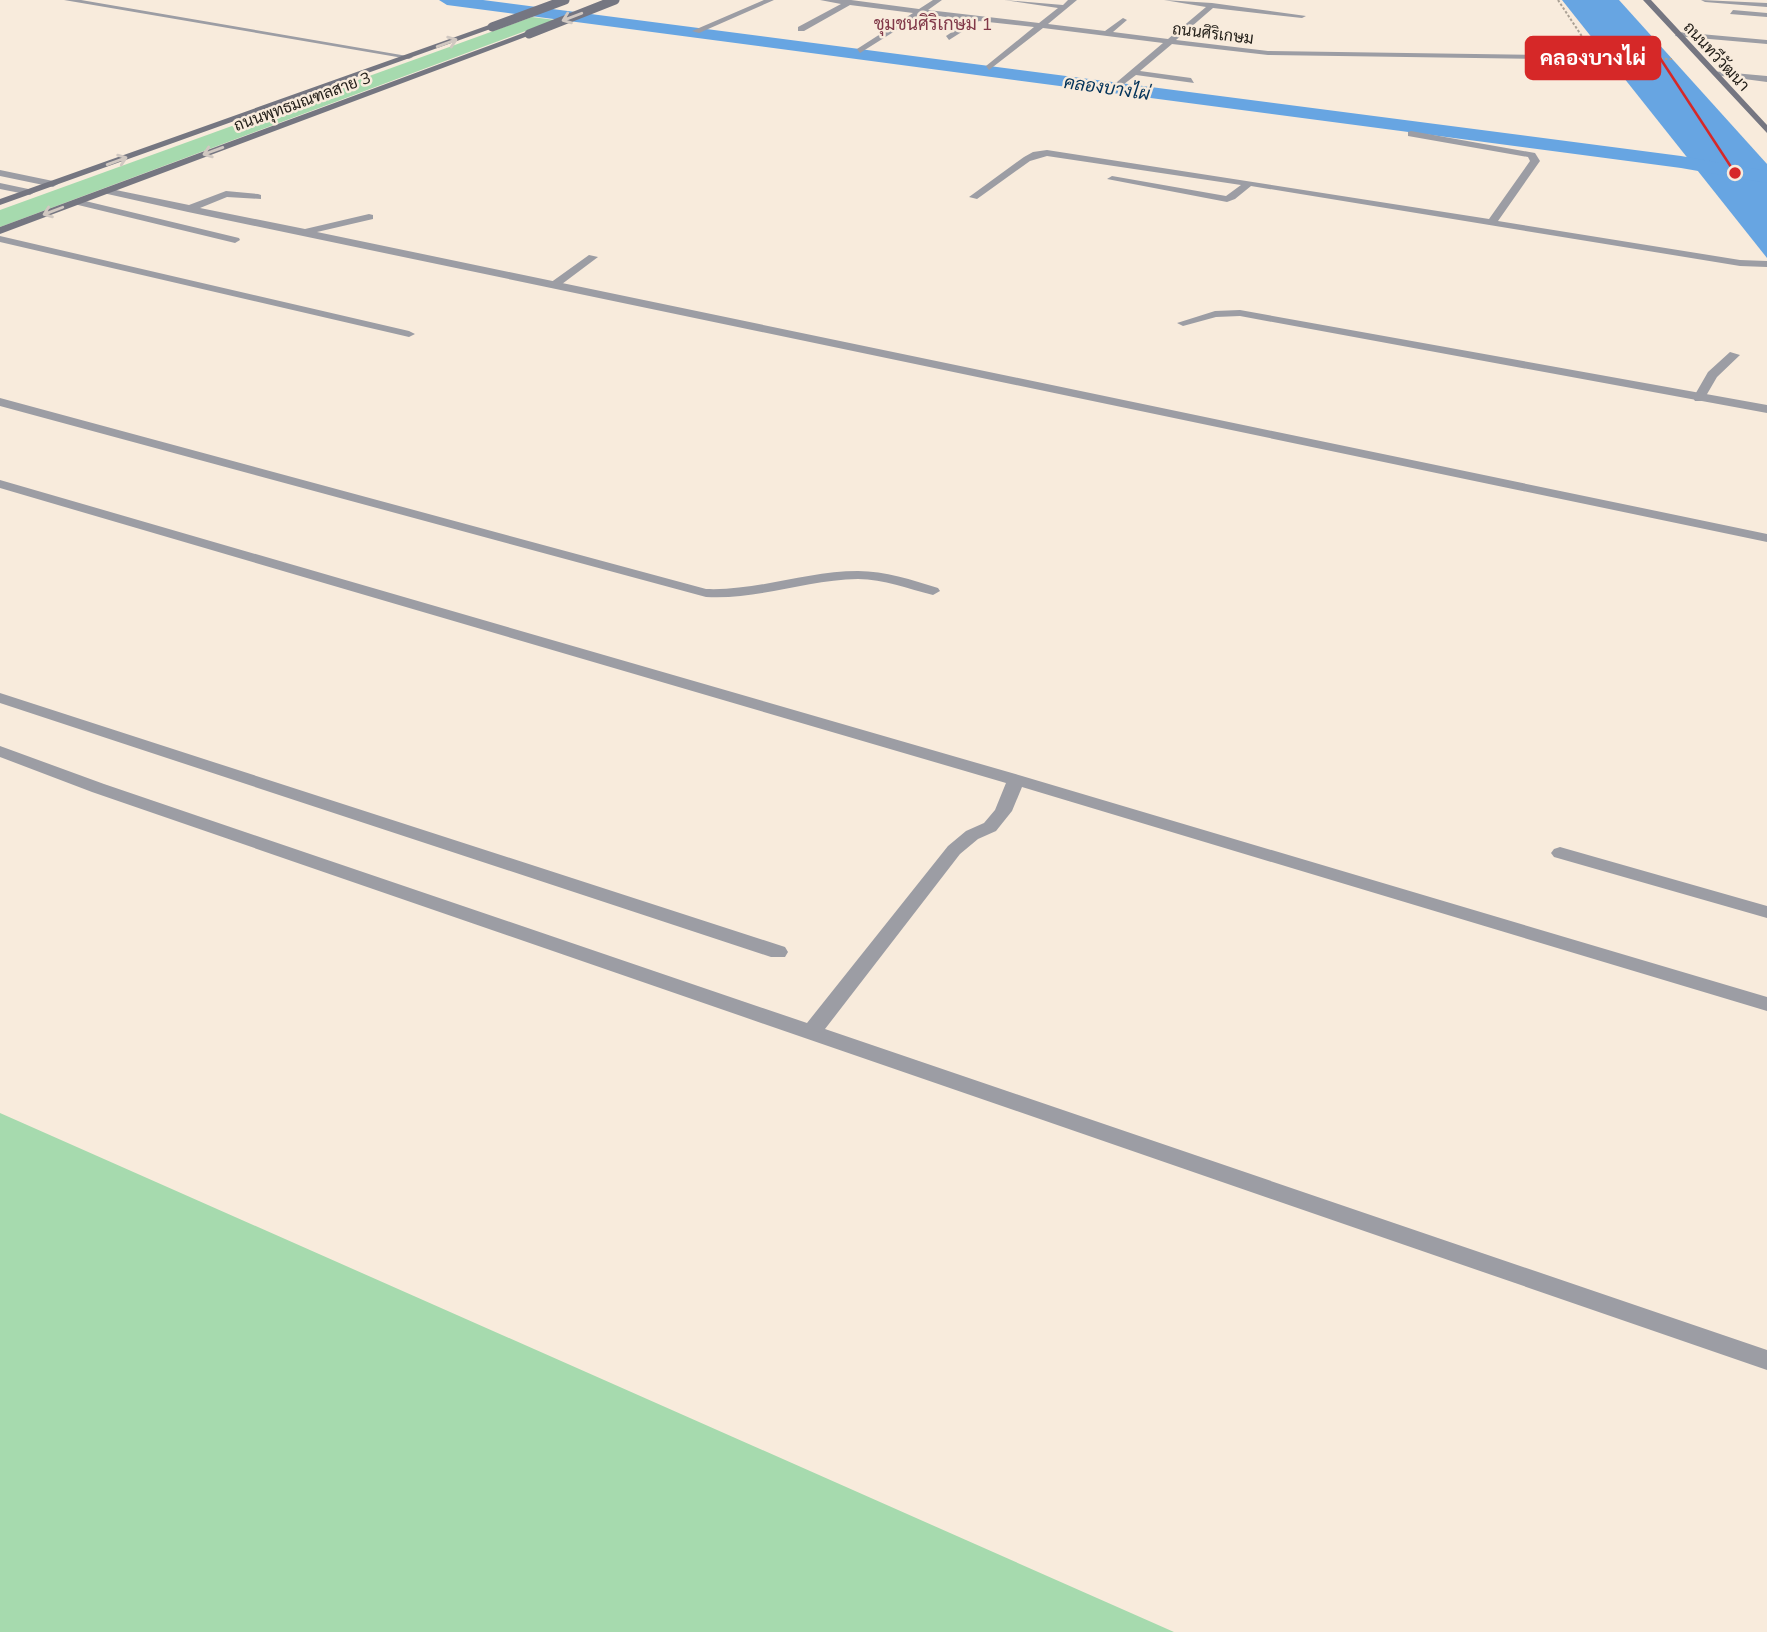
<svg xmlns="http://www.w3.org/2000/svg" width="1767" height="1632" viewBox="0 0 1767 1632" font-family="Mulish,Sarabun,sans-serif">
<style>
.green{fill:#a6daae}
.water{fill:#67a5e2}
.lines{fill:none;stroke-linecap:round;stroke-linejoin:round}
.canal{fill:#67a5e2;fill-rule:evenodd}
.path{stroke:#aaa195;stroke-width:2;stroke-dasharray:2.5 2;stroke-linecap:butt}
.service{fill:#9c9da4;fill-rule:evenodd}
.minor{fill:#9c9da4;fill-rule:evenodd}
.secondary{fill:#757681;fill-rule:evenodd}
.secondary-bridge{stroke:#757681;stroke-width:9}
.oneway{stroke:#d1c8c1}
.labels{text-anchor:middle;stroke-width:5;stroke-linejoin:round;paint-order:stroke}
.far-street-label{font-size:16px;fill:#24201a;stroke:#f8ebdc}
.far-neighbourhood-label{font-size:18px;fill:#813949;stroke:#f8ebdc}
.far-water-label{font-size:18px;font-style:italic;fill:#023259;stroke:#f8ebdc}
.leader{fill:none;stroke:#d62828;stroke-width:2.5}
.callout-dot{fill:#d62828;stroke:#f8ebdc;stroke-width:2.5}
.callout{fill:#d62828;stroke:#d62828;stroke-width:2.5}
.callout-label{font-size:21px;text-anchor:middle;font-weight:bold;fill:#fff}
</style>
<rect width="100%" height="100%" fill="#f8ebdc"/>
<path class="green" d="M532,17L555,20L0,227V210Z
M0,1113L1174,1632H0Z"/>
<path class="water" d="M1562,0H1619L1767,164V258Z"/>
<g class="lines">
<path class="canal" d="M439,0H483L1681,156L1767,171V183L1681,168L447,5Z"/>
<path class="path" d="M1558,0L1583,38
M1620,58L1674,59"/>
<path class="service" d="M1733,10L1767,13V17L1730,14Z
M1411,131L1535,153L1540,161L1498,221L1740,260L1767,261V267L1740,266L1251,186L1235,199L1227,202L1107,179L1112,176L1226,196L1241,185L1047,156L1030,161L977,199L969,197L1024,157L1033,152L1047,150L1489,219L1530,161L1528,157L1408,136V132Z
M0,170L53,181L58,184L53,187L0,176Z
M0,183L33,190L35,192L30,195L0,189Z
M589,255L598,257L558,287H550V283Z
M1730,352L1740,355L1717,377L1703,401H1695L1693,398L1708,372Z
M0,398L706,589C758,591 807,571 858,571C885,571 912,580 938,588L940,591L933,595C908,589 884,579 858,579C806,580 758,600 706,597L0,406Z
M0,480L1022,776L1767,997V1011L1022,787L1012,811L996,831L978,839L960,854L825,1029L1767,1350V1370L92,792L0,757V746L104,784L807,1023L948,846L966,831L984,823L995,810L1006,783L0,488Z
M0,693L785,947L788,952L785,957H771L0,703Z"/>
<path class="minor" d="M64,0H81L413,57L409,59Z
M764,0H774L699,33L692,31Z
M820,0H851L919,9L933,0H942L928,10L1039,23L1058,8L1004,0L1063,5L1068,0H1077L1048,24L1105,31L1123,18L1127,20L1113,32L1168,39L1206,7L1164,0L1212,3L1306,16L1302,18L1213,8L1176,40L1268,51L1601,56L1605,58L1601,60L1268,55L1172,44L1140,71L1191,78L1194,83L1136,75L1120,87L1117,82L1163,43L1043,28L989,70L986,66L1034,27L979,21L949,40L946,36L970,20L922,14L860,53L857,49L913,13L850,5L804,31H798V27L841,4Z
M1701,0L1767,3V7L1705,2Z
M1678,32L1767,40V44L1675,36Z
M1711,71L1767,76V82L1714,75Z
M106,188L189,205L226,191L258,194L261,195V199L227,197L200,208L305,229L369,214L373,215V219L317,232L1767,534V542L188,212L103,193L101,191Z
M77,199L239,238L240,240L235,243L74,204L72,202Z
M0,236L409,331L415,334L409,337L0,242Z
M1240,310L1767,405V413L1240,316L1216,317L1183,326L1177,323L1215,311Z
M1560,847L1767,906V918L1554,857L1551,853L1554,849Z"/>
<path class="secondary" d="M1643,0H1651L1767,125V133Z
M489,25L496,27L0,205V199Z
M526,32L533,34L0,234V227Z"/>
<path class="secondary-bridge" d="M492,27L565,0
M529,34L615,0"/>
</g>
<defs><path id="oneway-shaft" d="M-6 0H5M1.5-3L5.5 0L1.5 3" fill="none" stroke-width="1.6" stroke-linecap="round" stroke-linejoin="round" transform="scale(1.75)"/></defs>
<g class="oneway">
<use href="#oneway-shaft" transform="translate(572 17) rotate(159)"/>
<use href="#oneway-shaft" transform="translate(447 43) rotate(-20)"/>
<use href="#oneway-shaft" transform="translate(213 151) rotate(160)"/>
<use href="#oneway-shaft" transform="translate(117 161) rotate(-20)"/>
<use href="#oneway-shaft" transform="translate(53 211) rotate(159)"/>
</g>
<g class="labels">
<g class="far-street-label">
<text transform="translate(1213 33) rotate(7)" y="6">ถนนศิริเกษม</text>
<text transform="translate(1717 56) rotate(47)" y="6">ถนนทวีวัฒนา</text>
<text transform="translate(302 101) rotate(-20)" y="6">ถนนพุทธมณฑลสาย 3</text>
</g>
<g class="far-neighbourhood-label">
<text x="933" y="30">ชุมชนศิริเกษม 1</text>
</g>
<g class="far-water-label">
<text transform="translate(1107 88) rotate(8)" y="6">คลองบางไผ่</text>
</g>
</g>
<path class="leader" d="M1735 173L1660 58"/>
<circle class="callout-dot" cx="1735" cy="173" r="7"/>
<rect class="callout" x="1526" y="37" width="134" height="42" rx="7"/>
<g class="callout-label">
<text x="1593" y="65">คลองบางไผ่</text>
</g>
</svg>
